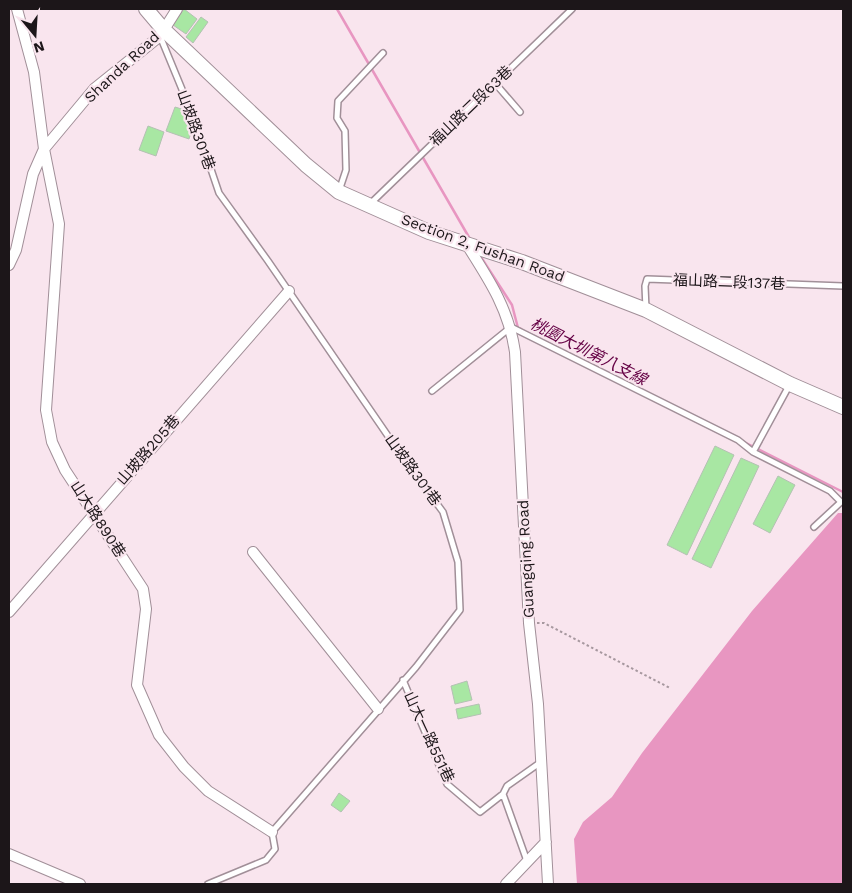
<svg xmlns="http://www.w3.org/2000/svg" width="852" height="893" viewBox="0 0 852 893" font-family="'Work Sans','Noto Sans TC',sans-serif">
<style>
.water{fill:#e896c1}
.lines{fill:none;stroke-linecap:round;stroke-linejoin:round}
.stream{stroke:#e896c1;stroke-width:2.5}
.building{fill:#a8e7a3;stroke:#b4c1b3}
.lane-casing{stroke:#a18f98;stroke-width:8}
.street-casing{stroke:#a18f98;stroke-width:12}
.secondary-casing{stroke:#a18f98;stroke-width:16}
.path{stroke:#a7989f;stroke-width:2;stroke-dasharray:2.5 2.5;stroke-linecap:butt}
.lane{stroke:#fff;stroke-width:5}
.street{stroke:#fff;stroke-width:10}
.secondary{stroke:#fff;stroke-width:14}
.labels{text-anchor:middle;stroke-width:4.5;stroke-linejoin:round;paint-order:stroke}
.street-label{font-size:15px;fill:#1c1619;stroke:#f9e5ee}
.water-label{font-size:16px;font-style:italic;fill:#640044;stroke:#f9e5ee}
</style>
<rect width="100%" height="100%" fill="#f9e5ee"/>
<path class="water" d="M838,513H843V884H577L574,839L583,822L612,797L642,753L752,611Z"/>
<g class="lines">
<path class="stream" d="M337,9L470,239
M479,254L512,305L518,328L521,329
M742,441L843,492"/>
</g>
<path class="building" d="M184,9L197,19L186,34L173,25Z
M201,17L208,22L193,43L186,37Z
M175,107L185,110L183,114L188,116L185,123L193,126L189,139L166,131Z
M148,126L164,132L156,156L139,150Z
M715,446L734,455L687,555L667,545Z
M741,458L759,466L711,568L692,559Z
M778,476L795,485L770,533L753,524Z
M467,681L472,700L455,704L451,686Z
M479,704L481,714L458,719L456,709Z
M339,793L350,801L341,812L331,805Z"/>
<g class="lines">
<defs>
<path id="lane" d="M160,36L193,116L219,193L268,261L399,452L443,512L458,562L460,610L416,667L272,832L275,849L266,860L208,884
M494,82L520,112
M339,191L346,170L345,131L337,118L338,101L383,53
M370,204L572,9
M646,309L645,286L647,279L843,286
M432,391L511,327L738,440L753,452L830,491L841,502L814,527
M753,452L790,384
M403,680L447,784L480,812L503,794L507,786L541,762
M503,794L527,861"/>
<path id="street" d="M17,9L34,72L44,149L59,224L46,410L52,442L65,470L143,589L146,609L137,685L159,735L184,767L208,791L272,832
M467,245C490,281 509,310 515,352L529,623L538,704L548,884
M9,265L16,250L33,174L44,149L94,89L160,36L177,9
M253,552L378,709
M9,612L289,291
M9,854L80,884
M506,884L546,842"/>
<path id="secondary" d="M146,9L163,29L306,165L339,192L429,232L522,262L646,310L790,384L843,407"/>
</defs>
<use href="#lane" class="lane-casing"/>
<use href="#street" class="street-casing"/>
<use href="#secondary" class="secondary-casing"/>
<path class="path" d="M537,623H544L670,688"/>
<use href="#lane" class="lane"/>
<use href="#street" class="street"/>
<use href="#secondary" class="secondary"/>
</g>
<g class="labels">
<g class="street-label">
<text transform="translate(122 67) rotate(-43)" y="5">Shanda Road</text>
<text transform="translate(471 106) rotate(-44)" y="5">福山路二段63巷</text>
<text transform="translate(196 130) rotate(70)" y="5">山坡路301巷</text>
<text transform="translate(483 248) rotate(20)" y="5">Section 2, Fushan Road</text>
<text transform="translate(729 282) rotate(2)" y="5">福山路二段137巷</text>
<text transform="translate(148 450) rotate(-49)" y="5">山坡路205巷</text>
<text transform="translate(413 470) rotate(54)" y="5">山坡路301巷</text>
<text transform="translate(98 519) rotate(57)" y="5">山大路890巷</text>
<text transform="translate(526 559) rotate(-93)" y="5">Guangqing Road</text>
<text transform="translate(429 737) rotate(65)" y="5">山大一路551巷</text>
</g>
<g class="water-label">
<text transform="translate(589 351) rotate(27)" y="6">桃園大圳第八支線</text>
</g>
</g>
<rect width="852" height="893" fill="none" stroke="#1c1619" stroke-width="20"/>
<g transform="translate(35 35) rotate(162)" stroke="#f9e5ee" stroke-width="4" paint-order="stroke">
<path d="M0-4L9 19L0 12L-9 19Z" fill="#1c1619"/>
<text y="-8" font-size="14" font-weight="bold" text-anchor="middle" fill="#1c1619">N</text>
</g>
</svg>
